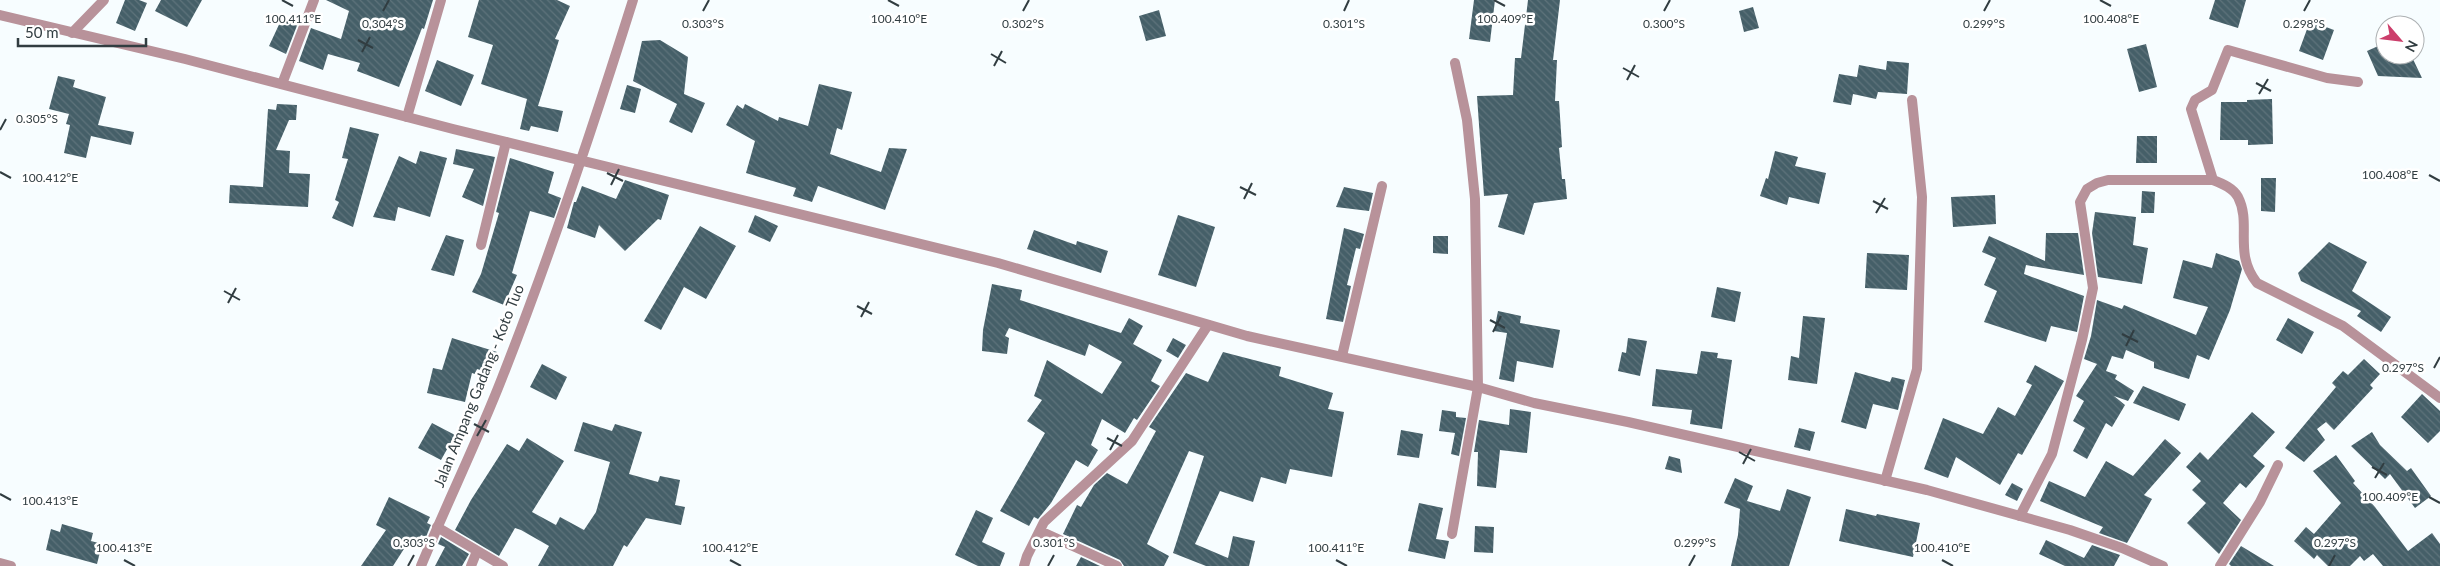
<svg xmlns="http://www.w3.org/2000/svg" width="2440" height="566" viewBox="0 0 2440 566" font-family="Lato,sans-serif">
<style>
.building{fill:url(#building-back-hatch)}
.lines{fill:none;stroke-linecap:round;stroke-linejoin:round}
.minor{stroke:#b8929a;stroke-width:10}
.tertiary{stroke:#b8929a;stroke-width:10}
.ticks{fill:none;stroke:#313d41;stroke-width:2}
.labels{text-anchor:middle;stroke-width:5;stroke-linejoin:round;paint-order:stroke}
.street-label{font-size:15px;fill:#313d41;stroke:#fff}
.ticks-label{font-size:12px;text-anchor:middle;fill:#313d41;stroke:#fff;stroke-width:5;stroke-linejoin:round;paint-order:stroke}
</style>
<defs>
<pattern id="building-back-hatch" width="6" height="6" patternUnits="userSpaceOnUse" patternTransform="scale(1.25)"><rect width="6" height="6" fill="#455f68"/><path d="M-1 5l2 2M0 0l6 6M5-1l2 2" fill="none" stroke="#5e737b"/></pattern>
</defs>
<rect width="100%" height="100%" fill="#f7fdff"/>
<path class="building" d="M125,0H139L147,3L135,31L116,23Z
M161,0H202L187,27L155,11Z
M326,0H433L424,29L422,28L399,87L357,71L360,63L328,54L323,70L299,61L311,28L341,39L349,11Z
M479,0H557L570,6L555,39L559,40L538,106L563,111L558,132L531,126L529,131L520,129L527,99L481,84L493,45L468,37Z
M1474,0H1495L1490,42L1469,39Z
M1528,0H1560L1553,60H1557L1555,101H1559L1562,147L1559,148L1562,179H1565L1567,199L1534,203L1524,235L1498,227L1508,194L1484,196L1477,96L1513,95L1515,58H1521Z
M2215,0H2246L2238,28L2209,19Z
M1753,7L1759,28L1744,32L1739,11Z
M1159,10L1166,36L1146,41L1139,16Z
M283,16L298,23L286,54L269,46Z
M2310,21L2334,30L2323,60L2299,51Z
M660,40L688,57L684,94L705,103L692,133L669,122L677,104L633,81L642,41Z
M2385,43V55H2411L2422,78L2378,76L2367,51Z
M2146,44L2157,87L2139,92L2127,49Z
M437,60L474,75L461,106L425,91Z
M1887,61L1909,63L1907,94L1878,92L1876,99L1853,94L1851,105L1833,102L1839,74L1857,77L1859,65L1886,70Z
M58,76L75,80L73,87L106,97L98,125L134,132L131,145L91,136L86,158L64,153L70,125L66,124L69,114L49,109Z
M819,84L852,92L842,130L837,128L830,154L881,172L889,148L907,149L885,210L818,186L812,202L793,196L796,188L746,173L755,141L726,125L737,105L743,109L745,104L778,121L779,117L808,126Z
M627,85L641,89L635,113L620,109Z
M2272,99L2273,144L2248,145V140H2220L2221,102H2247V100Z
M277,104L297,105L296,120H289L276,150L290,151L289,173L310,174L308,207L229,203L230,185L263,187L268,109L276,110Z
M350,127L379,134L353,227L332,218L339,202L335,200L348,159L342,158Z
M2137,136H2157V163H2136Z
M456,149L495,157L483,206L462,197L474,169L453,164Z
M420,151L447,158L430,217L398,207L395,221L373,217L399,156L416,164Z
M1775,151L1798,157L1795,166L1826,173L1819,204L1789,197L1787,205L1760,196L1766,178L1768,179Z
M510,158L554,172L548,193L561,198L554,218L530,211L512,273L517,275L504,305L472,292L481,274L499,213L496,212Z
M2261,178H2276L2275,212L2261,211Z
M625,180L669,195L661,220L658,219L625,251L599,225L595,238L567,228L574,202H576L582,186L616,199Z
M1344,187L1373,193L1369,211L1336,207Z
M2142,191L2155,192L2154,213H2141Z
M1995,195L1996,224L1953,227L1951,197Z
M2095,212L2136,217L2133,245L2148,248L2142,284L2098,277L2092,233Z
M755,215L778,226L770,242L748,232Z
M1178,215L1215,227L1196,287L1158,275Z
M700,226L736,246L706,299L684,287L661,330L644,321Z
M1344,228L1364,234L1360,249L1356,248L1347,285L1351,286L1343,322L1326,319Z
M1034,230L1076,245L1077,241L1108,251L1101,273L1027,249Z
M2046,233H2078L2084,275L2026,265L2024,274L2084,296L2077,332L2051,326L2046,342L1984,322L1997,291L1984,285L1996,258L1982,252L1989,236L2045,261Z
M446,235L464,240L454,276L431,270Z
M1433,236H1448V254L1433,253Z
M2329,242L2367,262L2352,291L2391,317L2381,332L2357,316L2361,311L2301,281L2298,273Z
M1867,253L1909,255L1907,290L1865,288Z
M2216,253L2239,261L2242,269L2230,310L2209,360L2197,355L2189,379L2154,368V362L2126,350L2123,359L2112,356L2106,371L2117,375L2115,379L2134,391L2128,401L2114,396L2125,405L2112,427L2106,423L2087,459L2073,451L2085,428L2073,421L2084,401L2076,396L2097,364L2084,359L2091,336L2097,300L2122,309L2124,305L2196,335L2208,307L2173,298L2183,260L2212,268Z
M992,284L1022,290L1020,300L1121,333L1129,318L1143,326L1133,344L1162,360L1151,381L1160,386L1137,420L1134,418L1125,433L1102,419L1091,445L1098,450L1088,467L1076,460L1051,503L1038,519L1034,517L1029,526L1000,511L1045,433L1027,421L1042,400L1034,396L1047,360L1102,394L1122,362L1089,344L1085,356L1009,328L1005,336L1009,338L1007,354L982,351L983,330Z
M1717,287L1741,292L1735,322L1711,317Z
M1498,311L1521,316L1520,323L1560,330L1553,368L1517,361L1514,382L1499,379L1507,333L1494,331Z
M1803,316L1825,318L1817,384L1788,380L1791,356L1799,358Z
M2288,318L2314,332L2302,354L2276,340Z
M452,338L497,352L491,373L477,369L475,374L472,373L465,402L427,393L433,368L442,370Z
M1173,338L1186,345L1178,358L1166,351Z
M1628,338L1647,341L1640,376L1618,371L1622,352L1626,353Z
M1701,351L1718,353L1717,358L1732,360L1722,429L1690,424L1692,410L1652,406L1656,369L1697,374Z
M1223,352L1281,367L1279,376L1333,393L1328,409L1344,412L1332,477L1290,469L1286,484L1261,477L1253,502L1220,491L1195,544L1228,558L1233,536L1255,541L1249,566H1206L1173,553L1204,456L1189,451L1147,544L1169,556L1164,566H1124L1120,560L1063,534L1077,505L1081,507L1094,485L1107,473L1127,484L1156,431L1149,427L1186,373L1208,382Z
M2364,359L2380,374L2370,385L2373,388L2334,430L2326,422L2317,429L2325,440L2304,462L2285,448L2336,387L2332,383L2343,371L2348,375Z
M542,364L567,377L556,400L530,387Z
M2035,365L2064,381L2022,455L2018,453L2000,485L1956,457L1948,478L1924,469L1943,418L1983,434L1998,407L2015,416L2032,385L2026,382Z
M1855,372L1890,382L1892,377L1905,380L1898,410L1873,404L1866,429L1841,422Z
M2143,386L2186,404L2179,421L2133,403Z
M2422,394L2440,411V431L2428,443L2401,417Z
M1510,409L1531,412L1527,453L1500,450L1496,488L1477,486L1478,452H1474L1479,420L1509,425Z
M1442,410L1456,412V417L1466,418L1459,456L1451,454L1455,433L1439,431Z
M2252,412L2275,432L2253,456L2265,466L2246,488L2240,483L2223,503L2241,520L2219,554L2187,523L2206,503L2192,490L2201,481L2186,467L2200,452L2208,460Z
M583,422L612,431L615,424L642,432L629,474L658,482L660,476L680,480L675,505L685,507L681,525L646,518L627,547L624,545L613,566H538L549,546L521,530L515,528L499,556L455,530L471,500L507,444L519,451L527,438L564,461L532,512L556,525L560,517L584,530L596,512L610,462L574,451Z
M432,423L455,435L441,460L418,448Z
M1799,428L1815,432L1810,451L1794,447Z
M1401,430L1423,434L1419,458L1397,455Z
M2372,432L2380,445L2407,471L2411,468L2431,496L2415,508L2390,474L2385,479L2351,446Z
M2165,439L2181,453L2144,495L2152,499L2127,543L2099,533L2103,527L2040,501L2049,481L2085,497L2106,461L2133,476Z
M2336,455L2355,481L2353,483L2375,507L2408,551L2432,533L2440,544V566H2383L2373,554L2364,561L2360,556L2350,566H2328L2317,555L2314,559L2294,541L2306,527L2314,534L2341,503L2313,471Z
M1669,456L1680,459L1682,473L1665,469Z
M1735,478L1753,486L1747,501L1780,511L1787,489L1811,497L1789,566H1731L1738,535L1740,509L1724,503Z
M2012,483L2023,489L2017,501L2005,495Z
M389,497L430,517L427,523L431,525L430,527L426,537L421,535L416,545L409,541L393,566H361L386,530L376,525Z
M1419,503L1443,508L1436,539L1449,541L1445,559L1408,551Z
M1846,509L1876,516L1877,514L1920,523L1913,557L1839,541Z
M976,510L993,518L982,542L1005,553L1000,566H978L955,555Z
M62,524L93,533L91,541L102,544L97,564L46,550L51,529L60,532Z
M1475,526L1494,527L1493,553L1474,552Z
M441,537L469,554L462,566H435L445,547L438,544Z
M2046,540L2084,558L2092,545L2120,555L2114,566H2065L2039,554Z
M2241,546L2274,566H2231L2229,564Z
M1081,557L1100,566H1076Z"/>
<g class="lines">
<path class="minor" d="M72,33L104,0
M282,84L314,0
M407,117L441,0
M2213,180L2191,109L2195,100L2212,90L2228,50L2327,78L2358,82
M481,245L506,142
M1342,356L1382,186
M1885,481L1917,369L1922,197L1912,100
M2020,516L2052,454L2082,340L2093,288L2080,202L2087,189L2097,183L2108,180H2213C2223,184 2233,188 2238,197C2252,224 2233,253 2257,283L2343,326L2440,398
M437,527L503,566
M1040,531L1117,566
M1452,534L1478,387L1475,199L1467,120L1455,63
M0,563L11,566
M471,566L477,551
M1024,566L1027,556L1044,522L1132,441L1208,325
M2220,566L2260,502L2278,465"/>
<path class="tertiary" d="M0,15L185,59L453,129L998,263L1247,336L1478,387L1534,403L1628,422L1927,490L2070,530L2122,548L2163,566
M421,566C447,503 477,442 502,378C551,254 593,127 633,0"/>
</g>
<path class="ticks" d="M282,0L293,6M888,0L899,6M1494,0L1505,6M2100,0L2111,6M383,11L389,0M703,11L709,0M1023,11L1029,0M1344,11L1349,0M1664,11L1670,0M1984,11L1990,0M2304,11L2310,0M358,40L373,48M362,52L370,37M991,54L1006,63M994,66L1002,51M1623,68L1639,77M1627,80L1635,65M2256,83L2271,91M2259,94L2268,79M0,130L6,119M0,172L11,178M607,173L623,181M2429,175L2440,181M611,185L619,169M1240,187L1256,195M1244,199L1252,183M1873,201L1888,209M1876,213L1885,198M224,291L240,300M228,303L236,288M857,306L872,314M861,317L869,302M1490,320L1505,328M1493,332L1501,316M2122,334L2138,342M2126,346L2134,330M2434,368L2440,357M474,424L489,432M477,436L486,420M1107,438L1122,446M1110,450L1118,435M1739,452L1755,461M1743,464L1751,449M2372,467L2387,475M2375,478L2384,463M0,494L11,500M2429,497L2440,503M124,560L135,566M730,560L741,566M1336,560L1347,566M1942,560L1953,566M408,566L414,555M1048,566L1054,555M1689,566L1695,555M2329,566L2335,555"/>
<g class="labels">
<g class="street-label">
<text transform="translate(479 386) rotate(-68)" y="5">Jalan Ampang Gadang - Koto Tuo</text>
</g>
</g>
<g class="ticks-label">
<text x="293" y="23">100.411°E</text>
<text x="899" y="23">100.410°E</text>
<text x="1505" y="23">100.409°E</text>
<text x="2111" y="23">100.408°E</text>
<text x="383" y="28">0.304°S</text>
<text x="703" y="28">0.303°S</text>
<text x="1023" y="28">0.302°S</text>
<text x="1344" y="28">0.301°S</text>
<text x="1664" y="28">0.300°S</text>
<text x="1984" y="28">0.299°S</text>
<text x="2304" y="28">0.298°S</text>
<text x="37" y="123">0.305°S</text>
<text x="2390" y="179">100.408°E</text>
<text x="50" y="182">100.412°E</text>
<text x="2403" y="372">0.297°S</text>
<text x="2390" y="501">100.409°E</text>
<text x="50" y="505">100.413°E</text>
<text x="414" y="547">0.303°S</text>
<text x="1054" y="547">0.301°S</text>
<text x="1695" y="547">0.299°S</text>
<text x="2335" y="547">0.297°S</text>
<text x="124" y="552">100.413°E</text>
<text x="730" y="552">100.412°E</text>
<text x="1336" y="552">100.411°E</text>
<text x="1942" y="552">100.410°E</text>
</g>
<g transform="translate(2400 40) rotate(118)"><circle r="24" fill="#ffffff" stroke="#adb1b3"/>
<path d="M0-4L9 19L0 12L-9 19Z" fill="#cc3e6b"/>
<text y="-8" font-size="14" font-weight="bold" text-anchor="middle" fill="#313d41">N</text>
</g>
<path d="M18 38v8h128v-8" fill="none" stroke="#313d41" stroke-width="2.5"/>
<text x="25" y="38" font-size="15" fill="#313d41" stroke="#ffffff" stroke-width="4" paint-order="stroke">50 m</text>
</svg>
